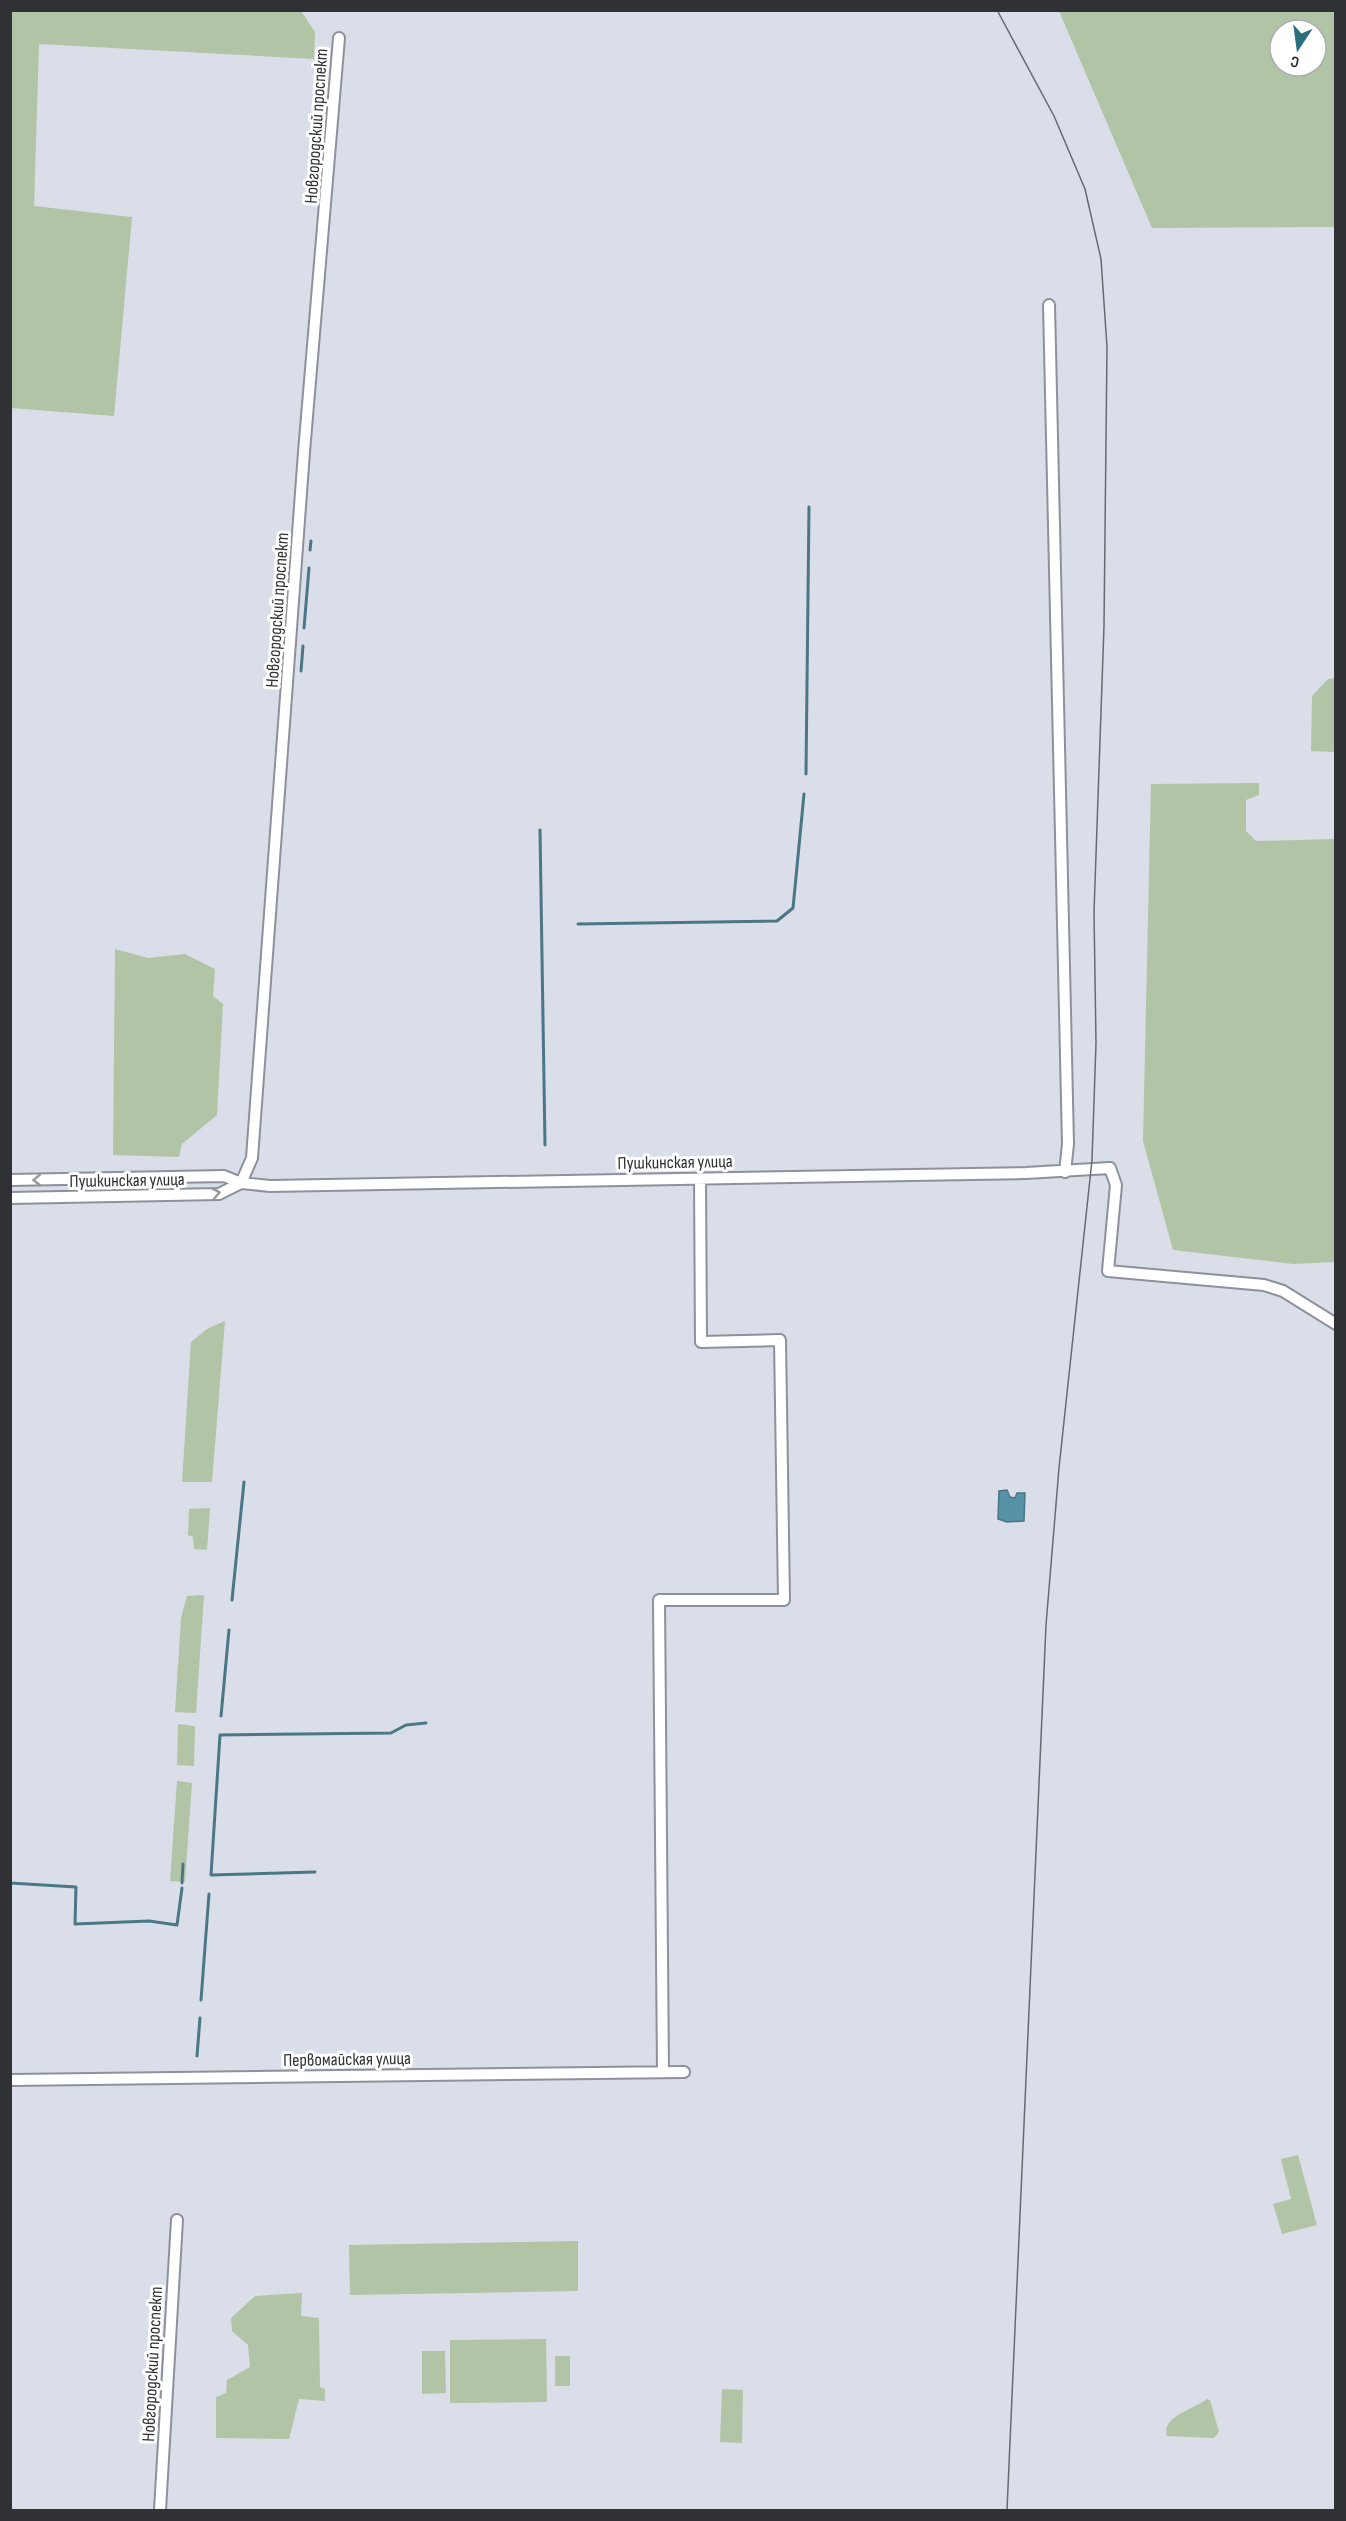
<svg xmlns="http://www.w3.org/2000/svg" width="1346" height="2521" viewBox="0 0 1346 2521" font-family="'Sofia Sans Condensed',sans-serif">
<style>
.green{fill:#b1c4a5;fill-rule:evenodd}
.water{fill:#5793a8;stroke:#4b7686;stroke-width:1.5}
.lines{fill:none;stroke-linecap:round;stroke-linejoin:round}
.stream{stroke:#4b7686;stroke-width:3}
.minor-casing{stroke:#8c919b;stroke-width:14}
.minor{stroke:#fff;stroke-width:10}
.tram{stroke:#676a70;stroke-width:1.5}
.oneway{stroke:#97989a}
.labels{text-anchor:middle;stroke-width:6;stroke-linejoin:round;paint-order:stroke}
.street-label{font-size:18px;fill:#2f3135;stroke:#fff}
</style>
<rect width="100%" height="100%" fill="#d9dee9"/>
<path class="green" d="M10,11H301L315,32L314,59L39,44L34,206L132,217L114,416L11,408Z
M1059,11H1335V227L1152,228ZM1280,30H1316V66H1280Z
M1335,678V752L1311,751L1312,696L1328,679Z
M1259,783V795L1246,800V831L1256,841L1335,839V1262L1293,1264L1173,1250L1143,1141L1151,784Z
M115,949L148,958L185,954L215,969L213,996L223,1004L217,1115L182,1144L179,1157L113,1155Z
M225,1321L212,1482H182L191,1342L207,1329Z
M210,1508L207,1550L194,1549L193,1537L188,1535L189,1509Z
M204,1595L196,1713L175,1712L181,1618L187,1596Z
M178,1724L195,1726L194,1766L177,1765Z
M177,1781L192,1783L185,1882L170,1881Z
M1298,2155L1317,2225L1282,2234L1273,2204L1291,2199L1281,2159Z
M578,2241V2291L350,2295L349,2245Z
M302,2293L301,2316L319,2318L320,2387L325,2389V2401L299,2399L289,2439L216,2438V2397L226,2393L227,2380L250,2367L248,2345L232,2331L231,2318L255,2296Z
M546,2339L547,2402L450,2403V2340Z
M422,2351H445L446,2393L422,2394Z
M555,2356H570V2386H555Z
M722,2389L743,2390L742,2443L720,2442Z
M1207,2399L1210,2400L1219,2432L1214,2438L1167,2436C1161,2416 1195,2409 1207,2399Z"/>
<path class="water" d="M1007,1490L1010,1497L1015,1498L1017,1493H1025L1024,1521L1007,1522L998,1519L999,1491Z"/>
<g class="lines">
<path class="stream" d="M310,550L311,541
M304,628L309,568
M301,671L303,646
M806,774L809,507
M540,830L545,1145
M578,924L777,921L793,908L804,794
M232,1600L244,1482
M221,1716L229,1630
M315,1872L211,1875L220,1735L391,1733L406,1725L426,1723
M10,1883L76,1887L75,1924L149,1921L177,1925L182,1888
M182,1883L183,1864
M201,2000L209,1894
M197,2056L200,2018"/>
<defs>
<path id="minor" d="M1049,305L1068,1144L1065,1172
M10,1180L224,1176L241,1183L270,1186L1026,1173L1110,1168L1116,1185L1108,1271L1264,1285L1283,1291L1336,1324
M241,1183L252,1158L304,452L339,38
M10,1198L219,1194L241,1183
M663,2072L659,1600H784L780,1340L701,1342L700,1179
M10,2080L684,2072
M160,2510L177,2220"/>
</defs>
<use href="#minor" class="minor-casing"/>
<use href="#minor" class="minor"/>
<path class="tram" d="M997,10L1054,116L1085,189L1101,259L1107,347L1104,626L1094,912L1096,1043L1092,1160L1059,1468L1046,1625L1007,2510"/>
</g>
<defs><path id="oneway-chevron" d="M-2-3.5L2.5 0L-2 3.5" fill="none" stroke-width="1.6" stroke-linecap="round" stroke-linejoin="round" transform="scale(1.5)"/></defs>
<g class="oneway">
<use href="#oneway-chevron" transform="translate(37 1180) rotate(179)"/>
<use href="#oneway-chevron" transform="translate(216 1193) rotate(-10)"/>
</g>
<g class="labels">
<g class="street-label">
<text transform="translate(316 126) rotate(-86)" y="6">Новгородский проспект</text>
<text transform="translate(277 610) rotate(-86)" y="6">Новгородский проспект</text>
<text transform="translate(675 1162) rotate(-1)" y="6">Пушкинская улица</text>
<text transform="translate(127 1180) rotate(-1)" y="6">Пушкинская улица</text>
<text transform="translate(347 2059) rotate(-1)" y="6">Первомайская улица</text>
<text transform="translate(152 2364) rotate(-87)" y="6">Новгородский проспект</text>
</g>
</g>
<rect width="1346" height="2521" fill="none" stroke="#2f3135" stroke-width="24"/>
<g transform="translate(1298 48) rotate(193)"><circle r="28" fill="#ffffff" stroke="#acadae" stroke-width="1.5"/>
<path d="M0-4.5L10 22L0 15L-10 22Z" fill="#2b6f7f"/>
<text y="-9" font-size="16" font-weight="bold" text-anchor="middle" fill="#2f3135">С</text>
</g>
</svg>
